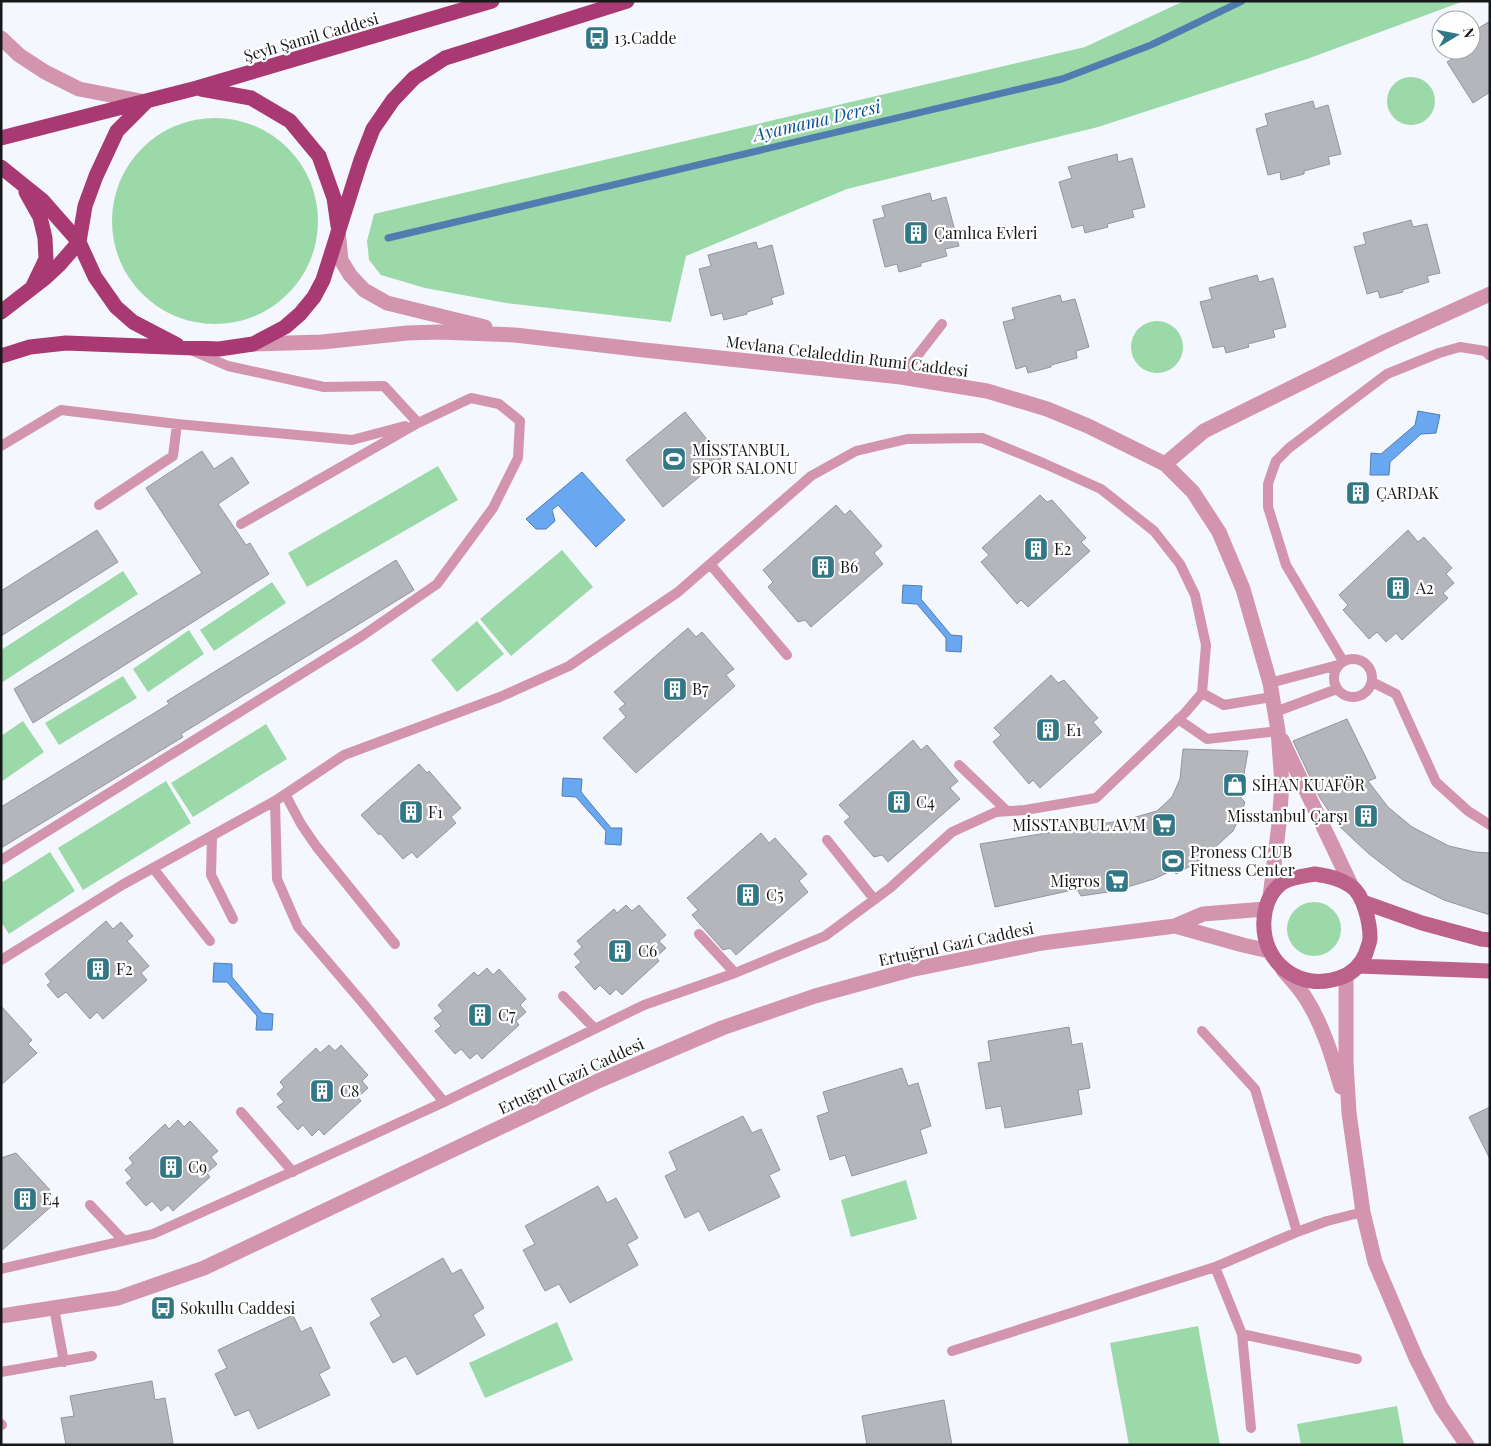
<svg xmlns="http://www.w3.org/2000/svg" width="1491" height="1446" viewBox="0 0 1491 1446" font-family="'Playfair Display',serif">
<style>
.green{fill:#9bd9a8}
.water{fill:#69a8f1;stroke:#507db0}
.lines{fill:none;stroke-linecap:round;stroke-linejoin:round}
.stream{stroke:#507db0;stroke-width:7}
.building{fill:#b4b6bc;stroke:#93969c}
.service{stroke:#d394ae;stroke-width:10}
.minor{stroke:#d394ae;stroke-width:15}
.tertiary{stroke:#d394ae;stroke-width:15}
.secondary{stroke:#bc618b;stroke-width:15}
.primary{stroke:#a93972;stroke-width:15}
.labels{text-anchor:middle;stroke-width:4.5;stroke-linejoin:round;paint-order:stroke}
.street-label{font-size:16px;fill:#17181a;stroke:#fff}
.poi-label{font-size:16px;fill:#17181a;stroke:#fff;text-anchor:start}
.water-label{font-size:18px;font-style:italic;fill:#0e5192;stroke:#fff}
</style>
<rect width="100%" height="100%" fill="#f4f7fd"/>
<path class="green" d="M1184,1H1464L1307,59L1098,127L847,189L686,256L671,322L506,303L425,288L381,275L369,260L367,241L374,214L1085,47Z
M1387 101a24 24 0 1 1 48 0a24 24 0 1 1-48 0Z
M112 221a103 103 0 1 1 206 0a103 103 0 1 1-206 0Z
M1131 347a26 26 0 1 1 52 0a26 26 0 1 1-52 0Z
M438,466L458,500L307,587L288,553Z
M562,550L593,587L511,656L480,619Z
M123,571L138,594L1,683V650Z
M272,582L286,603L214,651L200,630Z
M477,621L504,654L457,692L431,660Z
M189,630L204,654L148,692L133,669Z
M123,676L137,698L59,745L45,723Z
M23,721L44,752L1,782V736Z
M266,724L287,759L193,817L171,783Z
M166,781L191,823L83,890L58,848Z
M50,852L75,891L9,934L1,922V883Z
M1287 929a27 27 0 1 1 54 0a27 27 0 1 1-54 0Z
M906,1180L917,1219L851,1237L841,1200Z
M557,1322L573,1360L485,1398L469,1363Z
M1198,1326L1220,1445H1129L1110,1343Z
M1397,1406L1404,1445H1301L1297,1424Z"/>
<path class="water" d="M1418,411L1440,415L1436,433L1421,434L1390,462L1389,475H1370L1371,453L1381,454L1415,425Z
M582,472L625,520L596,547L558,505L552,510L555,521L546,529H536L526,519Z
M903,585L922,586L921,599L951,635L962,636L961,652L946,651V638L917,604L902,603Z
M563,778L582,779L581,792L611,828H622L621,845L605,844L606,831L576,797L562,796Z
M214,963L232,964V977L262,1013L273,1014L272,1030H256L257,1016L227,982H213Z"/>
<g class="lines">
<path class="stream" d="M388,238L1062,79L1151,45L1242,1"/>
</g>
<path class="building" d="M1490,21V92L1473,103L1447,62L1466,50H1471V33Z
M1313,101L1315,109L1328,105L1341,154L1328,157L1330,164L1304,171V174L1281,180L1280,172L1268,175L1256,129L1268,125L1265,114Z
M1117,154L1118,162L1132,158L1145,207L1132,210L1134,217L1107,224L1108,227L1085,233L1083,225L1072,228L1059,182L1072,178L1068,167Z
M930,193L932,201L946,197L959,246L945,249L947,256L921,263V266L899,272L897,264L885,267L873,220L885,217L882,206Z
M1411,220L1413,227L1427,224L1440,273L1427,276L1429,282L1402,290L1403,292L1380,298L1378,291L1367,294L1354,247L1366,244L1363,233Z
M756,242L758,249L772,245L784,294L771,298L773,304L747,312V314L724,320L722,313L711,316L699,269L711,266L708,255Z
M1257,275L1259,282L1273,278L1286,327L1273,330L1275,337L1248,344L1249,347L1226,353L1224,346L1213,348L1200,302L1212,299L1209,288Z
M1060,295L1062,302L1075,299L1089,347L1076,351L1077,358L1051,365V367L1028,373L1026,366L1016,369L1003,322L1015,319L1012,308Z
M685,412L722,458L663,507L626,460Z
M202,451L214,469L232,457L249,483L218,504L246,545L250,543L269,574L33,723L14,689L202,573L146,488Z
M1040,495L1047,502L1052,500L1086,538L1081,542L1090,551L1028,607L1021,600L1017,604L981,562L989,555L982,548Z
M836,505L845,515L850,510L882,546L874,553L883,564L811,627L805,620L798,622L768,587L773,582L763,570Z
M97,530L118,562L1,636V591Z
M1408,530L1418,542L1424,537L1452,568L1446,574L1454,583L1443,593L1448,598L1402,640L1396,633L1386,642L1377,632L1369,639L1343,610L1348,605L1339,595Z
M396,560L414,590L181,734L183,737L1,848V807L169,704L167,701Z
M688,628L696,637L702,632L734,669L726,675L735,686L636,773L603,738L626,717L619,709L625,704L614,692Z
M1051,675L1058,683L1064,680L1086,705L1098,718L1093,722L1102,732L1040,788L1033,780L1029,784L993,742L1001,735L994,728Z
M1347,719L1376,778L1368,781L1388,807L1412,827L1449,846L1475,852L1490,853V915L1444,900L1403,880L1369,854L1338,825L1320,798L1293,741Z
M913,740L921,750L927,745L958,781L950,788L960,799L888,862L882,855L874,857L844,822L850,817L839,805Z
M1183,749L1248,751L1240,797L1245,802L1242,812L1233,831L1211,851L1194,864L1176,874L1173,870L1154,879L1114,891L1081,896L1077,889L995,907L980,844L1125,820L1157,811L1172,797L1180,779Z
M419,764L427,773L429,771L461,808L451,817L456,823L417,858L412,852L403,859L380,833L379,835L361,815Z
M761,833L769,843L775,838L807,874L799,881L808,892L736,955L730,948L723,950L692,915L698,910L687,898Z
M626,905L632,911L639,905L666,935L659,941L666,948L656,957L659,961L622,995L616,989L610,995L600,985L595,990L575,967L581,962L574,954L582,947L577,941L614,909L617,913Z
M106,921L113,929L121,922L133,936L127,941L149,966L141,973L147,980L103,1019L97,1012L90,1019L66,992L58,998L47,985L51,982L45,974Z
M487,968L493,975L499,969L526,999L520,1005L526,1012L516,1021L519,1025L482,1059L477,1053L470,1059L461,1049L455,1054L435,1031L441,1026L434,1018L443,1011L438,1005L474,972L478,976Z
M1,1006L32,1040L28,1044L37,1053L1,1085Z
M1069,1027L1072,1045L1082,1043L1090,1088L1078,1090L1082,1114L1005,1128L1001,1106L986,1109L978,1063L991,1061L988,1041Z
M329,1045L335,1051L341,1045L368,1075L362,1081L368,1088L358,1097L361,1101L324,1135L319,1129L312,1136L303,1125L298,1130L277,1107L284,1102L277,1094L284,1087L280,1082L316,1048L320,1053Z
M902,1068L908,1086L918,1083L931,1126L920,1130L927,1153L852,1176L845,1155L830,1160L817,1116L829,1112L823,1092Z
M1490,1107V1159L1469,1117Z
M743,1116L752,1133L761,1129L780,1170L769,1175L780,1197L709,1231L699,1211L685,1218L665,1176L677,1170L669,1152Z
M178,1120L184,1127L190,1121L218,1151L211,1157L217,1164L207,1173L210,1177L173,1211L168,1205L161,1211L152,1201L146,1206L126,1183L132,1178L125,1170L133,1163L129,1158L165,1124L169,1129Z
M16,1153L50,1190L45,1195L54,1204L1,1251V1158Z
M598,1186L607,1203L616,1198L638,1238L627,1244L638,1265L570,1303L559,1284L545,1291L523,1250L535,1244L525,1226Z
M443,1258L452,1274L461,1269L484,1308L473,1315L485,1335L417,1375L406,1356L393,1363L370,1323L381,1316L371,1299Z
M293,1315L301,1332L311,1327L330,1368L319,1374L330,1395L258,1429L249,1410L235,1416L215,1374L227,1368L218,1350Z
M152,1381L155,1400L165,1398L173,1443L163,1445H66L61,1418L74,1416L70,1396Z
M944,1400L952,1445H867L862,1416Z"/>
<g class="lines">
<path class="service" d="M193,351L228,366L324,387L384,386L418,423
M901,377L942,324
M1,446L61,410L177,424L352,440L405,426
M99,505L173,456L177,424
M710,564L787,655
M1334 678a19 19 0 1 1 38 0a19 19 0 1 1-38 0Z
M1343,661L1286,565L1268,507V484L1272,472L1276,461L1289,448L1387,374L1439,353L1460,347L1485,351L1490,356
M1372,682L1396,694L1436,782L1468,811L1490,825
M1270,683L1338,665
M1202,693L1224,705L1272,697
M1275,712L1337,689
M1178,719L1207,739L1278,731
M959,765L1007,811
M285,794L301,824L316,846L395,944
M275,801L277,879L298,927L362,1002L444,1102
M212,836L211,875L233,919
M827,840L874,899
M1,860L362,636L437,584L493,508L518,458L520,421L499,404L471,398L418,423L241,524
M153,868L210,941
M699,934L735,973
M1,960L122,885L275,801L344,755L500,697L569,666L678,592L811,476L856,451L907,439L982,438L1043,463L1101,489L1154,531L1180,564L1195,595L1206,645L1202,693L1185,713L1096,798L1025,810L996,812L952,832L890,888L825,936L735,973L644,1005L444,1102L296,1170L153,1234L1,1269
M563,996L595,1029
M1202,1031L1255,1089L1297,1232
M241,1112L293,1172
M90,1205L123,1240
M1215,1267L1242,1334L1357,1359
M54,1308L64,1362
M1242,1334L1251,1428
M952,1351L1215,1267L1297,1232L1327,1221L1363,1212
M1,1372L92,1356
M1,1424L2,1425"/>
<path class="minor" d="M1,38L19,55L45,72L79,89L146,102"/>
<path class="tertiary" d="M338,231L341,260L350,275L364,290L387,303L485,327
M253,344L322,342L407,333L438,332L515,335L644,350L901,377L987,391L1047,409L1088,426L1165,464L1193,492L1219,532L1243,589L1270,683L1278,731L1282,784L1279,824L1270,897
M1165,464L1204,431L1384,342L1490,294
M1282,740L1352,887
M1175,926L1243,945L1269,951
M1283,970C1291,979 1299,988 1305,997C1323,1025 1332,1056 1341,1087
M1346,976V1063L1349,1113L1363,1212L1375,1262L1416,1358L1441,1407L1467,1445
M1,1316L118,1298L204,1268L598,1081L722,1028L815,996L910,970L1042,943L1175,926L1203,914L1265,909"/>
<path class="secondary" d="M1315,874C1328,876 1339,878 1351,886C1364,895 1370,923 1370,938C1370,943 1367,948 1366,953C1361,965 1352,974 1339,978C1299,992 1261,962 1264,920C1265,906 1270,892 1282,883C1291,877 1304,876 1315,874Z
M1363,902L1422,923L1481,939L1490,940
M1358,966L1490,971"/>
<path class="primary" d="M201,89L251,98L290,121L319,156L334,198L338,226
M1,138L197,88L492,1
M1,167L42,200L79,242L95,277L116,307L133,322L177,345
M26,192L40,217L45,238L46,259L32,288
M79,242L85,206L96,176L117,131L146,102
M1,312L45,278L59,265L79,242
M1,356L30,347L66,343L219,349L253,344L285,327L300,314L314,297L323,280L361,160L373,129L393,100L414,78L445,58L627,1"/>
</g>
<defs>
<symbol id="bus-square" viewBox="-11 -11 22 22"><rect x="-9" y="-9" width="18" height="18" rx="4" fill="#327786" stroke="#fff"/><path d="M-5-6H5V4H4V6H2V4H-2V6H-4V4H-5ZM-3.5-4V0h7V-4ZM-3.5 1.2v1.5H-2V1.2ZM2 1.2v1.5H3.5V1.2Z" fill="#fff"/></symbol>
<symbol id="building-square" viewBox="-11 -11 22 22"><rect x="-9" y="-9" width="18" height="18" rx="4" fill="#327786" stroke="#fff"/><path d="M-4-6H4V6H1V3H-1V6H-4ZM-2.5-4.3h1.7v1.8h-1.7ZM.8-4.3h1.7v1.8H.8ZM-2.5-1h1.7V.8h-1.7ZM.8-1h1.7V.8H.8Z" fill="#fff"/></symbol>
<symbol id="stadium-square" viewBox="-11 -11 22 22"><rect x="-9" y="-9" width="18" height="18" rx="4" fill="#327786" stroke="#fff"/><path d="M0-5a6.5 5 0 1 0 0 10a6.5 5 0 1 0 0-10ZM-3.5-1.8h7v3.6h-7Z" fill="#fff"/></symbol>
<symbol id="shop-square" viewBox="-11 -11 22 22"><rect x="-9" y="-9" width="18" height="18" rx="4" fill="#327786" stroke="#fff"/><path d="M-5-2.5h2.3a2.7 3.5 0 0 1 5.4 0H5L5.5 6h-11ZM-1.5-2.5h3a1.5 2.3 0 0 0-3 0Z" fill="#fff"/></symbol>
<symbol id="supermarket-square" viewBox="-11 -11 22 22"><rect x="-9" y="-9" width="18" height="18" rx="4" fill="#327786" stroke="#fff"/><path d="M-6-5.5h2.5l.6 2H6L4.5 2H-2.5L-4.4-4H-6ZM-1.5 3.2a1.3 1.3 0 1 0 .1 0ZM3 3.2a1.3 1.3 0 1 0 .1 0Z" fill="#fff"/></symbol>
</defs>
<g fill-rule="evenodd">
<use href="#bus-square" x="583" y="24" width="28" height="28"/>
<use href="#building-square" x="902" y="219" width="28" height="28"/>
<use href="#stadium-square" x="660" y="445" width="28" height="28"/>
<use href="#building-square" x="1344" y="479" width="28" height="28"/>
<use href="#building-square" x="1022" y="535" width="28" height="28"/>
<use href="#building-square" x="809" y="553" width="28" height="28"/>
<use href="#building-square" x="1384" y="574" width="28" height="28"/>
<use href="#building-square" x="661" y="675" width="28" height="28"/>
<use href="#building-square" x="1034" y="716" width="28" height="28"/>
<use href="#shop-square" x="1221" y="771" width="28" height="28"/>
<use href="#building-square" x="885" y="788" width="28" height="28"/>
<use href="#building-square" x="397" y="798" width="28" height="28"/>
<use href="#building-square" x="1352" y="802" width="28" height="28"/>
<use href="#supermarket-square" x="1150" y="811" width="28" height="28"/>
<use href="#stadium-square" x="1159" y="847" width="28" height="28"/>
<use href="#supermarket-square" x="1103" y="867" width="28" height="28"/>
<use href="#building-square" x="734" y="881" width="28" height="28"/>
<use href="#building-square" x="606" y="937" width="28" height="28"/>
<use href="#building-square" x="84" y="955" width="28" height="28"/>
<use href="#building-square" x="466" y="1001" width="28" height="28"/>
<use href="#building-square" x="308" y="1077" width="28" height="28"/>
<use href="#building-square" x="157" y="1153" width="28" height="28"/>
<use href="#building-square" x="11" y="1185" width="28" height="28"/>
<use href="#bus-square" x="149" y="1294" width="28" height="28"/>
</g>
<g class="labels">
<g class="street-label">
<text transform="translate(311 37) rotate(-16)" y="6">Şeyh Şamil Caddesi</text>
<text transform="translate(847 356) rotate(7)" y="6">Mevlana Celaleddin Rumi Caddesi</text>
<text transform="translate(956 944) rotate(-12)" y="6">Ertuğrul Gazi Caddesi</text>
<text transform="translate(571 1076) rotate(-25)" y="6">Ertuğrul Gazi Caddesi</text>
</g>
<g class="poi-label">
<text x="614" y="44">13.Cadde</text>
<text x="934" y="239">Çamlıca Evleri</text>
<text x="692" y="456">MİSSTANBUL<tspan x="692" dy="18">SPOR SALONU</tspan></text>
<text x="1376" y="499">ÇARDAK</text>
<text x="1054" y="555">E2</text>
<text x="840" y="573">B6</text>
<text x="1416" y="594">A2</text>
<text x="692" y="695">B7</text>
<text x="1066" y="736">E1</text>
<text x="1252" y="791">SİHAN KUAFÖR</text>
<text x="916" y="808">C4</text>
<text x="428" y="818">F1</text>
<text x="1348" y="822" text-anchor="end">Misstanbul Çarşı</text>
<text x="1146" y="831" text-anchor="end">MİSSTANBUL AVM</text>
<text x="1190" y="858">Proness CLUB<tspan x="1190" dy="18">Fitness Center</tspan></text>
<text x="1100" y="887" text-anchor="end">Migros</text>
<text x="766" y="901">C5</text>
<text x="638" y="957">C6</text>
<text x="116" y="975">F2</text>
<text x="498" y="1021">C7</text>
<text x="340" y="1097">C8</text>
<text x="188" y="1173">C9</text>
<text x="42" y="1205">E4</text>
<text x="180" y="1314">Sokullu Caddesi</text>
</g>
<g class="water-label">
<text transform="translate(817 121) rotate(-13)" y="6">Ayamama Deresi</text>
</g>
</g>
<rect width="1491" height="1446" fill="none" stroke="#17181a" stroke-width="5"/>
<g transform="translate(1456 35) rotate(80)"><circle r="24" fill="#ffffff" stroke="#a2a3a3"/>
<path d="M0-4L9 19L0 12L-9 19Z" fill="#327786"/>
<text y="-8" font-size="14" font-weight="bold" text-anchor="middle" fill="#17181a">N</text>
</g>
</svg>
